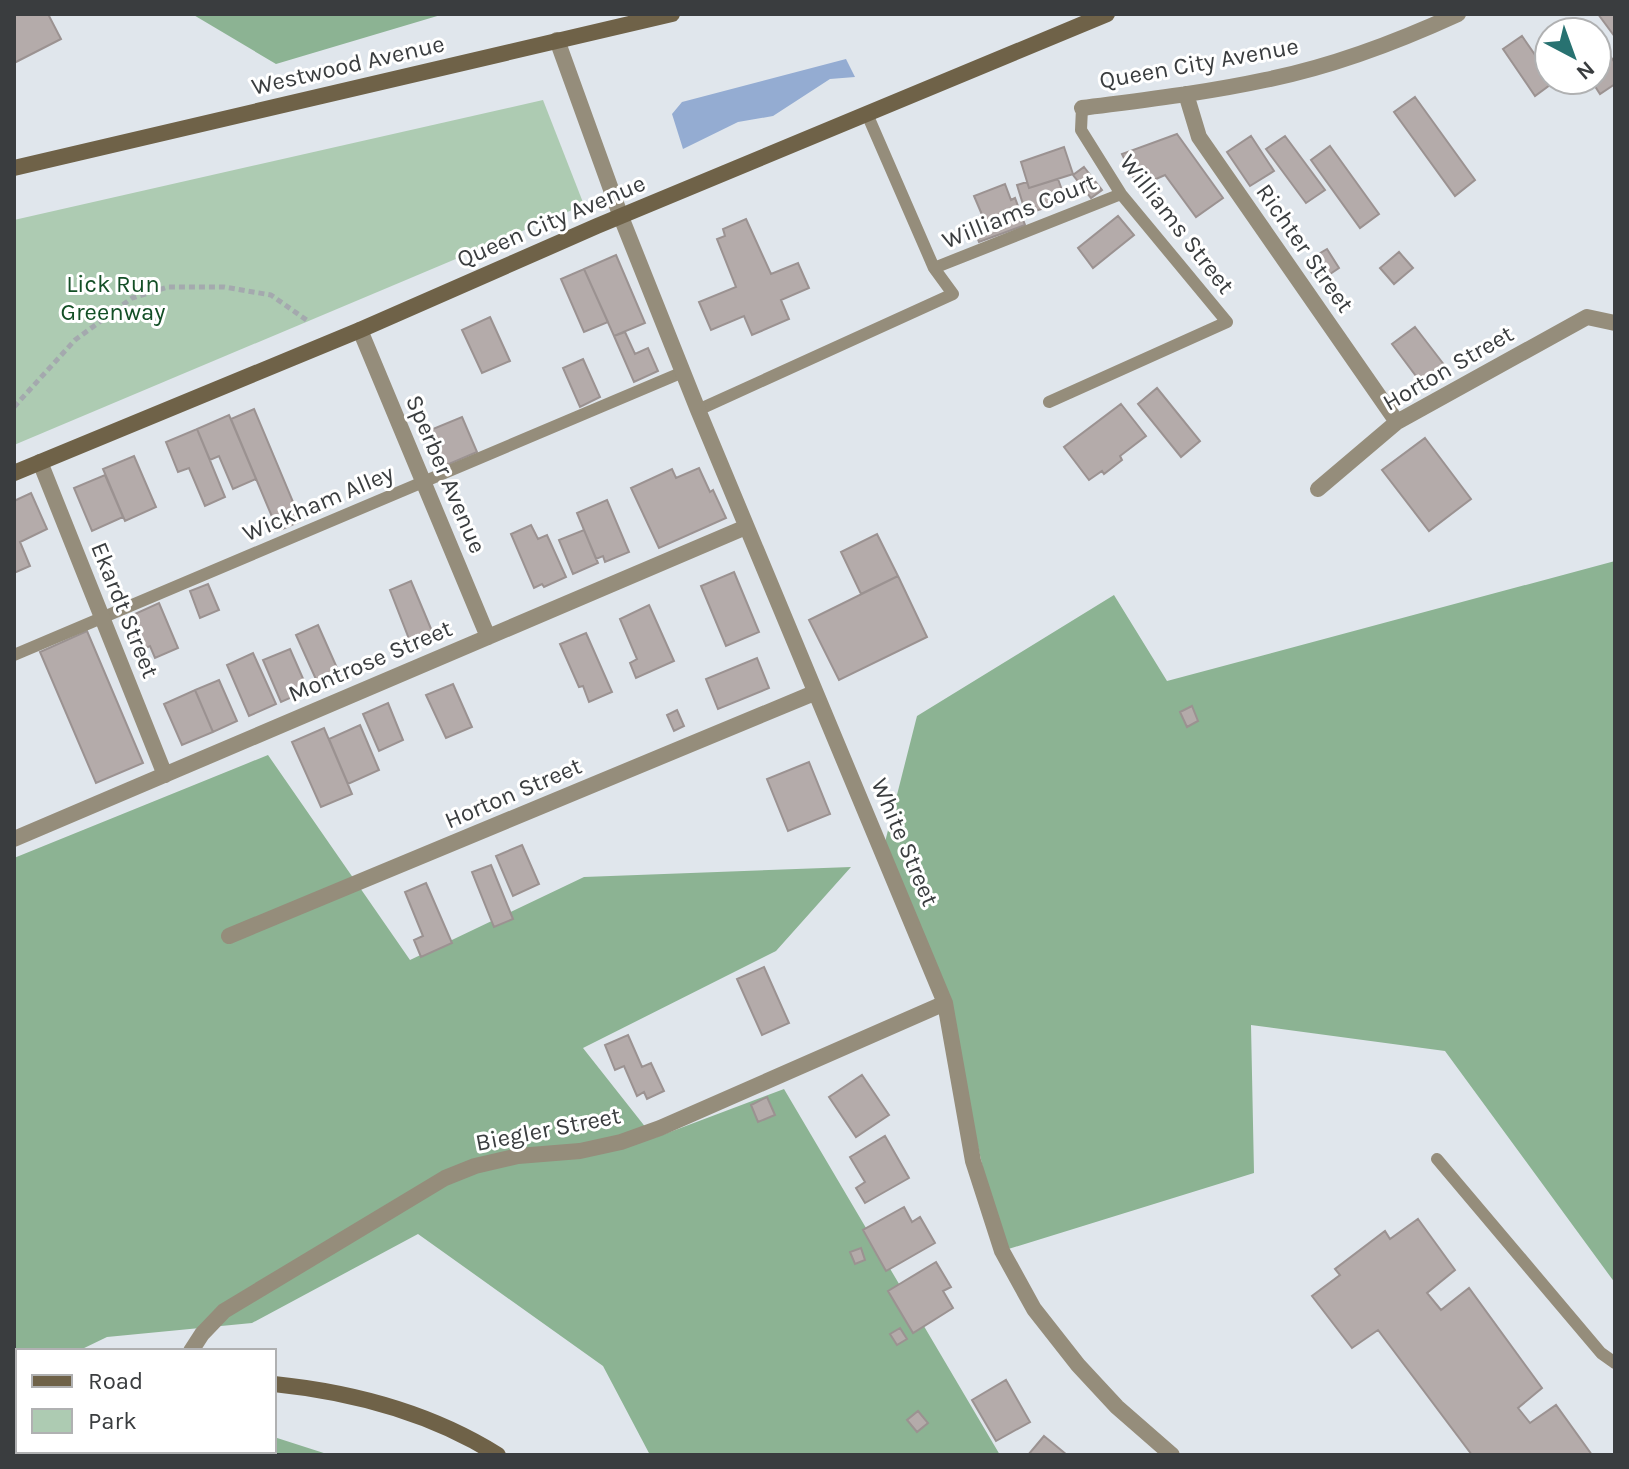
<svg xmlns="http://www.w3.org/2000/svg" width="1629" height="1469" viewBox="0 0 1629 1469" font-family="Karla,sans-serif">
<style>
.green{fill:#adcbb2}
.forest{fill:#8cb393}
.water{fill:#94acd2}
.building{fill:#b4abaa;stroke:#9b9291;stroke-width:2}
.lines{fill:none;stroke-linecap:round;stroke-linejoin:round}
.path{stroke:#a4a9ae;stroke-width:5;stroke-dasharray:6 4;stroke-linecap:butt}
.lane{stroke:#958d7b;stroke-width:12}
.street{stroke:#958d7b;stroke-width:16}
.secondary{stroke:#6f6248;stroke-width:16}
.labels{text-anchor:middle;stroke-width:6;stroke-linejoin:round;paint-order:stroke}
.street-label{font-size:24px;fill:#3a3d3f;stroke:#fff}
.park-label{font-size:24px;fill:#134f26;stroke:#fff}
</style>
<rect width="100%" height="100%" fill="#e0e6ec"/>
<path class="green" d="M543,100L584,205L14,445V220Z"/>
<path class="forest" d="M192,14H444L276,64Z
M1615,561V1283L1445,1051L1251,1025L1254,1173L1002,1251L945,1003L883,850L917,716L1114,595L1167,681Z
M268,755L410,960L584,877L851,867L776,951L583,1048L654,1138L784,1089L1000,1455H650L603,1366L418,1234L252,1323L107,1337L78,1351H18V1380L14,1382V858Z
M274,1437L330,1455H101L111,1451H274Z"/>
<path class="water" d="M846,59L855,77L830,79L773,116L738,122L683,149L672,114L682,102Z"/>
<path class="building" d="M14,14H48L61,39L14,63Z
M1598,14H1615V37Z
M1522,36L1549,75V80L1554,82L1535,96L1503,49Z
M1597,37L1615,63V84L1600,94L1591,80H1597Z
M1415,97L1475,180L1455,196L1394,112Z
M1177,134L1223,198L1196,217L1165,175L1138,187L1122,154Z
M1251,136L1274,171L1250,186L1227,152Z
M1285,136L1325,190L1306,203L1266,149Z
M1330,146L1379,214L1360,228L1311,160Z
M1064,147L1073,174L1029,188L1021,162Z
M1084,167L1102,190L1091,198L1073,175Z
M1058,179L1066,201L1026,214L1017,185L1027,182L1029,188Z
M1005,184L1011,200L1015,198L1025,225L979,242L971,221L983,217L974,196Z
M1118,216L1134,235L1093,268L1078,248Z
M746,219L771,274L798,263L809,288L781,300L789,319L752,335L744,316L711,330L699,302L736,287L717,239L725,236L723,229Z
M1327,249L1339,268L1318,282L1305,262Z
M1399,252L1413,268L1394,284L1380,268Z
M616,255L645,323L614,336L584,269Z
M584,269L608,322L584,332L561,279Z
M490,317L510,361L482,373L462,330Z
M1415,327L1445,366L1422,384L1392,344Z
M625,332L635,354L648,348L658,371L634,382L614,336Z
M583,359L600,397L580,407L563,368Z
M1157,388L1200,441L1181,457L1138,404Z
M1121,404L1146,436L1120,456L1122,460L1104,474L1102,471L1089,480L1064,447Z
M254,409L301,521L278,531L231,419Z
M229,415L256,479L233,489L219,456L210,460L197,429Z
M462,417L477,452L442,467L428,431Z
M197,429L225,497L205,506L189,468L178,472L166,442Z
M1425,438L1471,499L1429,531L1382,470Z
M134,456L156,507L125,521L103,469Z
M699,468L710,492L713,490L726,518L659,548L631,488L672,469L676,478Z
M105,475L123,517L92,531L74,488Z
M31,493L47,529L20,542L30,566L14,573V501Z
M607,500L629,552L605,562L603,556L596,559L577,513Z
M531,525L538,539L547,535L566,577L544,587L542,584L534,588L511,534Z
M584,530L598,563L573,574L559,540Z
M877,534L898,576L861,594L841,552Z
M734,572L759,632L726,646L701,586Z
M898,576L927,637L839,680L809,620Z
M411,581L434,636L411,644L390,590Z
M208,584L219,610L200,618L190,591Z
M159,603L178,648L155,658L150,646L139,651L126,618Z
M649,605L674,661L636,678L630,663L637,659L620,619Z
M318,625L341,677L319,686L296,635Z
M87,631L143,763L96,783L40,652Z
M586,633L612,692L589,702L583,686L579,687L560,644Z
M290,649L308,690L281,702L263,660Z
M253,653L276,704L249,716L227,665Z
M757,658L769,688L718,709L706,679Z
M219,680L237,721L213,732L195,690Z
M453,684L472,727L446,738L426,695Z
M195,690L213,732L182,745L164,704Z
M388,703L403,740L379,751L363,714Z
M1192,706L1198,721L1187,727L1180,712Z
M677,710L684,726L674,731L667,715Z
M360,725L379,770L348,784L329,739Z
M324,728L352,794L321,807L292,742Z
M809,762L830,814L788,831L767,779Z
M522,845L539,884L513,896L496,856Z
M491,865L513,919L494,927L472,872Z
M426,883L452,943L421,957L414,940L423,936L405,892Z
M764,967L789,1023L762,1035L737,979Z
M628,1035L642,1067L651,1063L664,1091L647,1099L644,1092L637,1096L624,1066L615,1070L605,1045Z
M862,1075L889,1115L856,1137L829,1097Z
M767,1097L775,1115L758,1122L751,1105Z
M885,1136L909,1178L865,1203L856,1188L865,1182L850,1157Z
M904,1207L912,1222L920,1217L935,1243L886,1271L863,1230Z
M1418,1219L1455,1270L1427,1293L1441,1310L1469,1288L1542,1388L1518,1408L1530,1423L1556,1405L1592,1455H1472L1378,1330L1352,1348L1312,1296L1340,1275L1335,1269L1385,1231L1390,1239Z
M861,1248L865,1260L855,1264L850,1252Z
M936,1262L951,1287L943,1291L953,1308L913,1333L888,1291Z
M900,1328L907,1339L897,1345L890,1334Z
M1006,1380L1030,1422L996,1441L972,1400Z
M918,1411L928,1423L917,1432L907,1420Z
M1044,1436L1067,1455H1028Z"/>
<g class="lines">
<path class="path" d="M14,407L75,340L132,298L168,287H224L271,295L308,321"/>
<path class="lane" d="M934,268L1121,194
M1049,402L1227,322L1121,194L1081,130L1082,108
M698,410L953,294L934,268L867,114
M14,655L683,372
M1437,1159L1601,1353L1615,1363"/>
<path class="street" d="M557,40L621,217L698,410L945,1003L973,1161L1002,1251L1034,1309L1078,1365L1117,1407L1172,1455
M1186,94L1199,137L1397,422
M1082,108C1143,100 1205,93 1265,80C1331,67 1397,42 1458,14
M360,330L488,637
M40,462L165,775
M1318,489L1397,422L1587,317L1615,323
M14,839L746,527
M229,936L814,693
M191,1351L202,1334L224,1311L445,1178L475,1166L518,1156L580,1151L621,1142L660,1128L945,1003"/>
<path class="secondary" d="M14,168L672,14
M14,473L360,330L597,226L1107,14
M274,1384C352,1392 431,1413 498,1455
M14,1432L18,1430"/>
</g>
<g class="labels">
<g class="street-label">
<text transform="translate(1199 63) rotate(-10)" y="8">Queen City Avenue</text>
<text transform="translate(348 65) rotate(-13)" y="8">Westwood Avenue</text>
<text transform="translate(1019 211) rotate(-22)" y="8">Williams Court</text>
<text transform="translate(551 221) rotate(-23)" y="8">Queen City Avenue</text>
<text transform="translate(1177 224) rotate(52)" y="8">Williams Street</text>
<text transform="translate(1305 248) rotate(55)" y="8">Richter Street</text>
<text transform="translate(1448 368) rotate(-30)" y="8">Horton Street</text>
<text transform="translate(446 474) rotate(67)" y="8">Sperber Avenue</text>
<text transform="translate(318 503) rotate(-23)" y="8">Wickham Alley</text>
<text transform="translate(125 610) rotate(68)" y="8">Ekardt Street</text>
<text transform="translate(370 661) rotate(-23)" y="8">Montrose Street</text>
<text transform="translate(513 793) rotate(-23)" y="8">Horton Street</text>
<text transform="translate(905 842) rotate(67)" y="8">White Street</text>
<text transform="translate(548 1129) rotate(-11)" y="8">Biegler Street</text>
</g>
<g class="park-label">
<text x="113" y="292">Lick Run<tspan x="113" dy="28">Greenway</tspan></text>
</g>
</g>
<rect width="1629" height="1469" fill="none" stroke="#3a3d3f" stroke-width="32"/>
<rect x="16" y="1349" width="260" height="104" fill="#ffffff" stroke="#b0b1b2" stroke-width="2"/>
<rect x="32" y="1375" width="40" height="12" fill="#6f6248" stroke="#b0b1b2" stroke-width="2"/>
<text x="88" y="1389" font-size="24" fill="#3a3d3f">Road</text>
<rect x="32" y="1409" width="40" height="24" fill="#adcbb2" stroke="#b0b1b2" stroke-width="2"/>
<text x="88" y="1429" font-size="24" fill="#3a3d3f">Park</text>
<g transform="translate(1573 56) rotate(139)"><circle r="38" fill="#ffffff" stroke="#b0b1b2" stroke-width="2"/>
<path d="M0-6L14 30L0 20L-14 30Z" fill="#287271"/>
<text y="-12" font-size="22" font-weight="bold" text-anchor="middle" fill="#3a3d3f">N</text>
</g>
</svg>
